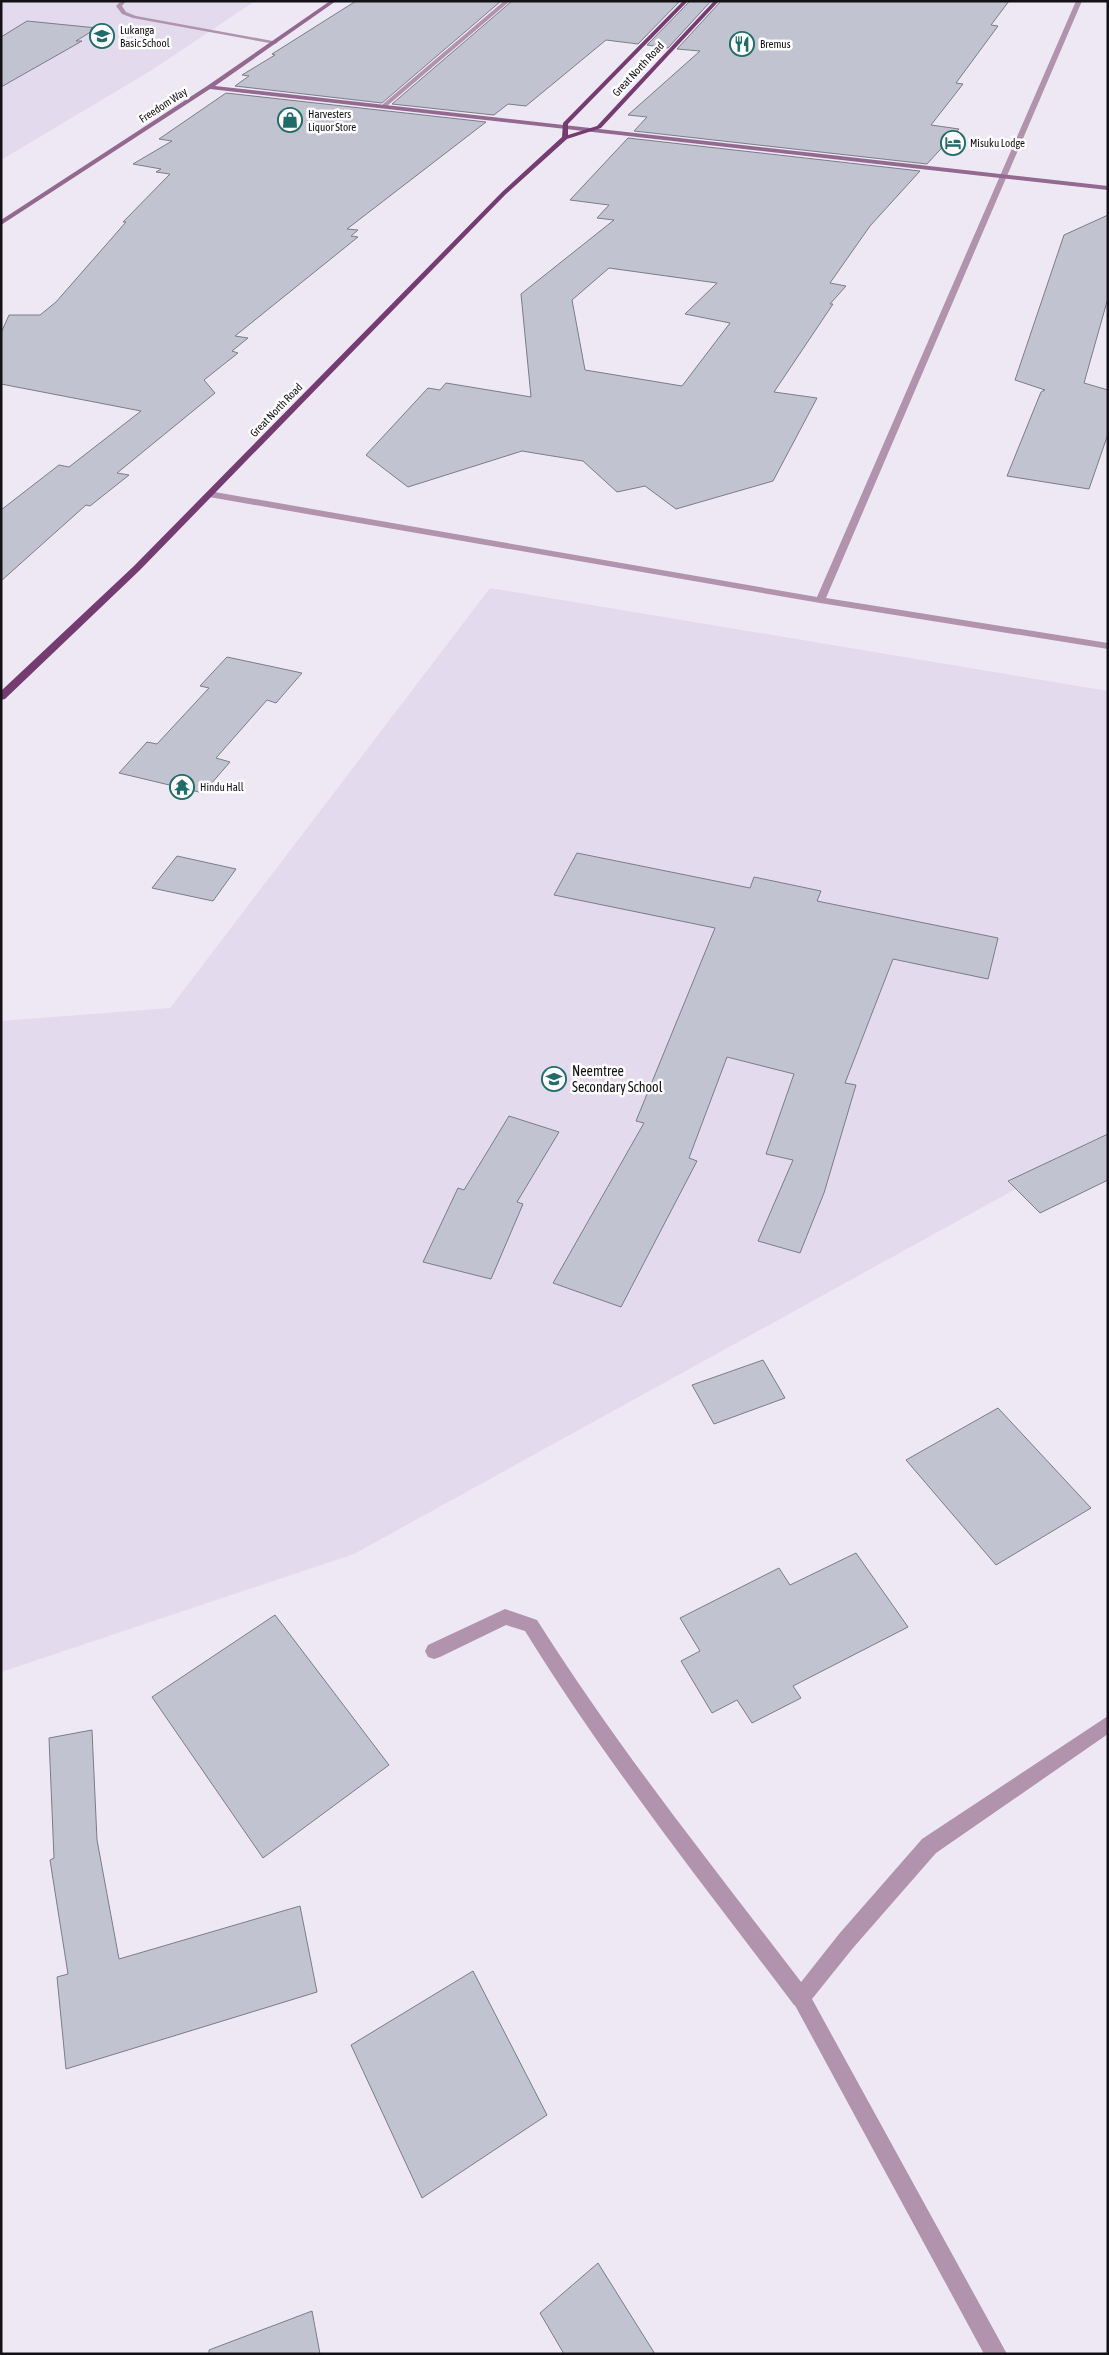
<svg xmlns="http://www.w3.org/2000/svg" width="1109" height="2355" viewBox="0 0 1109 2355" font-family="'Asap Condensed',sans-serif">
<style>
.built{fill:#e3daee}
.building{fill:#c2c3d0;stroke:#7c7c88;fill-rule:evenodd}
.lines{fill:none;stroke-linecap:round;stroke-linejoin:round}
.service{fill:#b193ae;fill-rule:evenodd}
.minor{fill:#b193ae;fill-rule:evenodd}
.secondary{fill:#936990;fill-rule:evenodd}
.trunk{fill:#743c70;fill-rule:evenodd}
.labels{text-anchor:middle;stroke-width:5;stroke-linejoin:round;paint-order:stroke}
.far-poi-label{font-size:11px;fill:#131115;stroke:#fff;text-anchor:start}
.far-street-label{font-size:11px;fill:#131115;stroke:#fff}
.poi-label{font-size:14px;fill:#131115;stroke:#fff;text-anchor:start}
</style>
<rect width="100%" height="100%" fill="#eee8f5"/>
<path class="built" d="M1,1H255L152,70L1,160Z
M490,588L1108,691V1138L354,1554L1,1672V1021L170,1008Z"/>
<path class="building" d="M356,1H501L382,103L235,86L249,76L242,75L275,55L272,54Z
M512,1H680L638,44L606,40L526,106L508,104L494,115L392,104Z
M690,1H711L668,48L647,45Z
M721,1H1009L991,25L998,26L956,83L963,84L931,125L959,129L927,164L634,131L647,117L628,115L700,51L677,49Z
M27,21L97,28L76,41H82L1,87V37Z
M226,93L486,122L347,229L358,230L351,236L358,237L235,336L248,338L232,351L238,353L204,380L215,393L117,473L129,475L90,506L86,505L1,581V510L59,465L69,467L141,411L1,384V333L9,315H40L56,302L126,222H123L170,174L156,172L161,169L133,164L172,141L159,139Z
M628,138L920,171L870,226L830,283L846,286L830,304H833L774,392L817,398L773,481L676,509L645,486L617,492L583,461L522,451L408,487L366,455L428,388L440,390L446,383L531,397L521,294L614,220L597,218L609,205L570,200ZM609,268L717,283L685,314L730,323L682,386L585,370L572,300Z
M1108,215V298L1084,383L1108,390V434L1089,489L1007,476L1041,392L1045,390L1015,380L1064,235Z
M227,657L302,673L276,703L267,700L216,758L230,762L203,793L119,773L147,742L157,744L209,688L200,686Z
M577,853L750,888L754,877L821,891L817,901L998,938L988,979L893,959L845,1083L856,1085L824,1193L800,1253L758,1241L793,1160L766,1154L794,1074L727,1057L689,1158L697,1161L621,1307L553,1283L644,1123L636,1121L715,928L554,895Z
M177,856L236,869L213,901L152,888Z
M509,1116L559,1132L517,1202L523,1204L491,1279L423,1262L458,1188L464,1190Z
M1108,1134V1180L1040,1213L1008,1181Z
M763,1360L785,1398L714,1424L692,1385Z
M998,1408L1091,1508L996,1565L906,1460Z
M856,1553L908,1627L793,1686L801,1698L752,1723L737,1700L712,1713L681,1661L700,1651L680,1618L779,1568L790,1585Z
M275,1615L389,1765L263,1858L152,1697Z
M92,1730L97,1840L119,1959L300,1906L317,1992L66,2069L57,1977L68,1974L50,1860L54,1858L49,1738Z
M473,1971L547,2115L422,2198L351,2045Z
M598,2263L655,2354H564L540,2313Z
M312,2311L320,2354H209V2350Z"/>
<g class="lines">
<path class="service" d="M121,1H126L122,6L126,12L136,16L278,42L275,44L133,18L122,14L116,6Z
M504,1H510L387,106H383V104Z
M505,1609L537,1620C619,1750 715,1869 808,1991L811,1998L808,2005L801,2008L794,2005C701,1882 606,1762 525,1631L506,1625L440,1657L434,1659L428,1657L425,1651L428,1645Z"/>
<path class="minor" d="M1076,1H1082L826,598L1108,643V649L820,603L209,497L205,494L209,491L817,597Z
M1108,1716V1734L936,1853L853,1948L812,1999L1007,2354H984L791,1998L794,1991L839,1934L922,1839Z"/>
<path class="secondary" d="M330,1H336L215,86L1108,186V190L210,89L1,225V220L207,86Z"/>
<path class="trunk" d="M683,1H688L568,124V135L597,126L714,1H719L601,128L567,139L506,194L140,570L5,699L1,700V691L134,566L502,192L562,137L563,123Z"/>
</g>
<defs>
<symbol id="school-ring" viewBox="-11 -11 22 22"><circle r="9.5" fill="#fff" stroke="#206c68" stroke-width="1.5"/><path d="M0-5L7-2L0 1L-7-2ZM-4 1L0 2.5L4 1V4Q0 6-4 4Z" fill="#206c68"/></symbol>
<symbol id="restaurant-ring" viewBox="-11 -11 22 22"><circle r="9.5" fill="#fff" stroke="#206c68" stroke-width="1.5"/><path d="M-5-6h1v4h1v-4h1v4h1v-4h1v5L-1.5 .5V6h-2V.5L-5-1ZM5-6V6H3V1.5H1.5Q1.5-4 5-6Z" fill="#206c68"/></symbol>
<symbol id="shop-ring" viewBox="-11 -11 22 22"><circle r="9.5" fill="#fff" stroke="#206c68" stroke-width="1.5"/><path d="M-5-2.5h2.3a2.7 3.5 0 0 1 5.4 0H5L5.5 6h-11ZM-1.5-2.5h3a1.5 2.3 0 0 0-3 0Z" fill="#206c68"/></symbol>
<symbol id="hotel-ring" viewBox="-11 -11 22 22"><circle r="9.5" fill="#fff" stroke="#206c68" stroke-width="1.5"/><path d="M-6-4.5h1.5V1H6V5H4.5V3h-9V5H-6ZM-4 0a1.8 1.8 0 1 1 3.6 0ZM.5 0V-2.5h3Q6-2.5 6 0Z" fill="#206c68"/></symbol>
<symbol id="temple-ring" viewBox="-11 -11 22 22"><circle r="9.5" fill="#fff" stroke="#206c68" stroke-width="1.5"/><path d="M0-6L5-2H3V0L6.5 2.5H4V6H1.5V3h-3V6H-4V2.5H-6.5L-3 0V-2H-5Z" fill="#206c68"/></symbol>
</defs>
<g fill-rule="evenodd">
<use href="#school-ring" x="88" y="22" width="28" height="28"/>
<use href="#restaurant-ring" x="728" y="30" width="28" height="28"/>
<use href="#shop-ring" x="276" y="106" width="28" height="28"/>
<use href="#hotel-ring" x="939" y="129" width="28" height="28"/>
<use href="#temple-ring" x="168" y="773" width="28" height="28"/>
<use href="#school-ring" x="540" y="1065" width="28" height="28"/>
</g>
<g class="labels">
<g class="far-poi-label">
<text x="120" y="34">Lukanga<tspan x="120" dy="13">Basic School</tspan></text>
<text x="760" y="48">Bremus</text>
<text x="308" y="118">Harvesters<tspan x="308" dy="13">Liquor Store</tspan></text>
<text x="970" y="147">Misuku Lodge</text>
<text x="200" y="791">Hindu Hall</text>
</g>
<g class="far-street-label">
<text transform="translate(638 69) rotate(-47)" y="4">Great North Road</text>
<text transform="translate(163 105) rotate(-33)" y="4">Freedom Way</text>
<text transform="translate(276 410) rotate(-46)" y="4">Great North Road</text>
</g>
<g class="poi-label">
<text x="572" y="1076">Neemtree<tspan x="572" dy="16">Secondary School</tspan></text>
</g>
</g>
<rect width="1109" height="2355" fill="none" stroke="#131115" stroke-width="5"/>
</svg>
